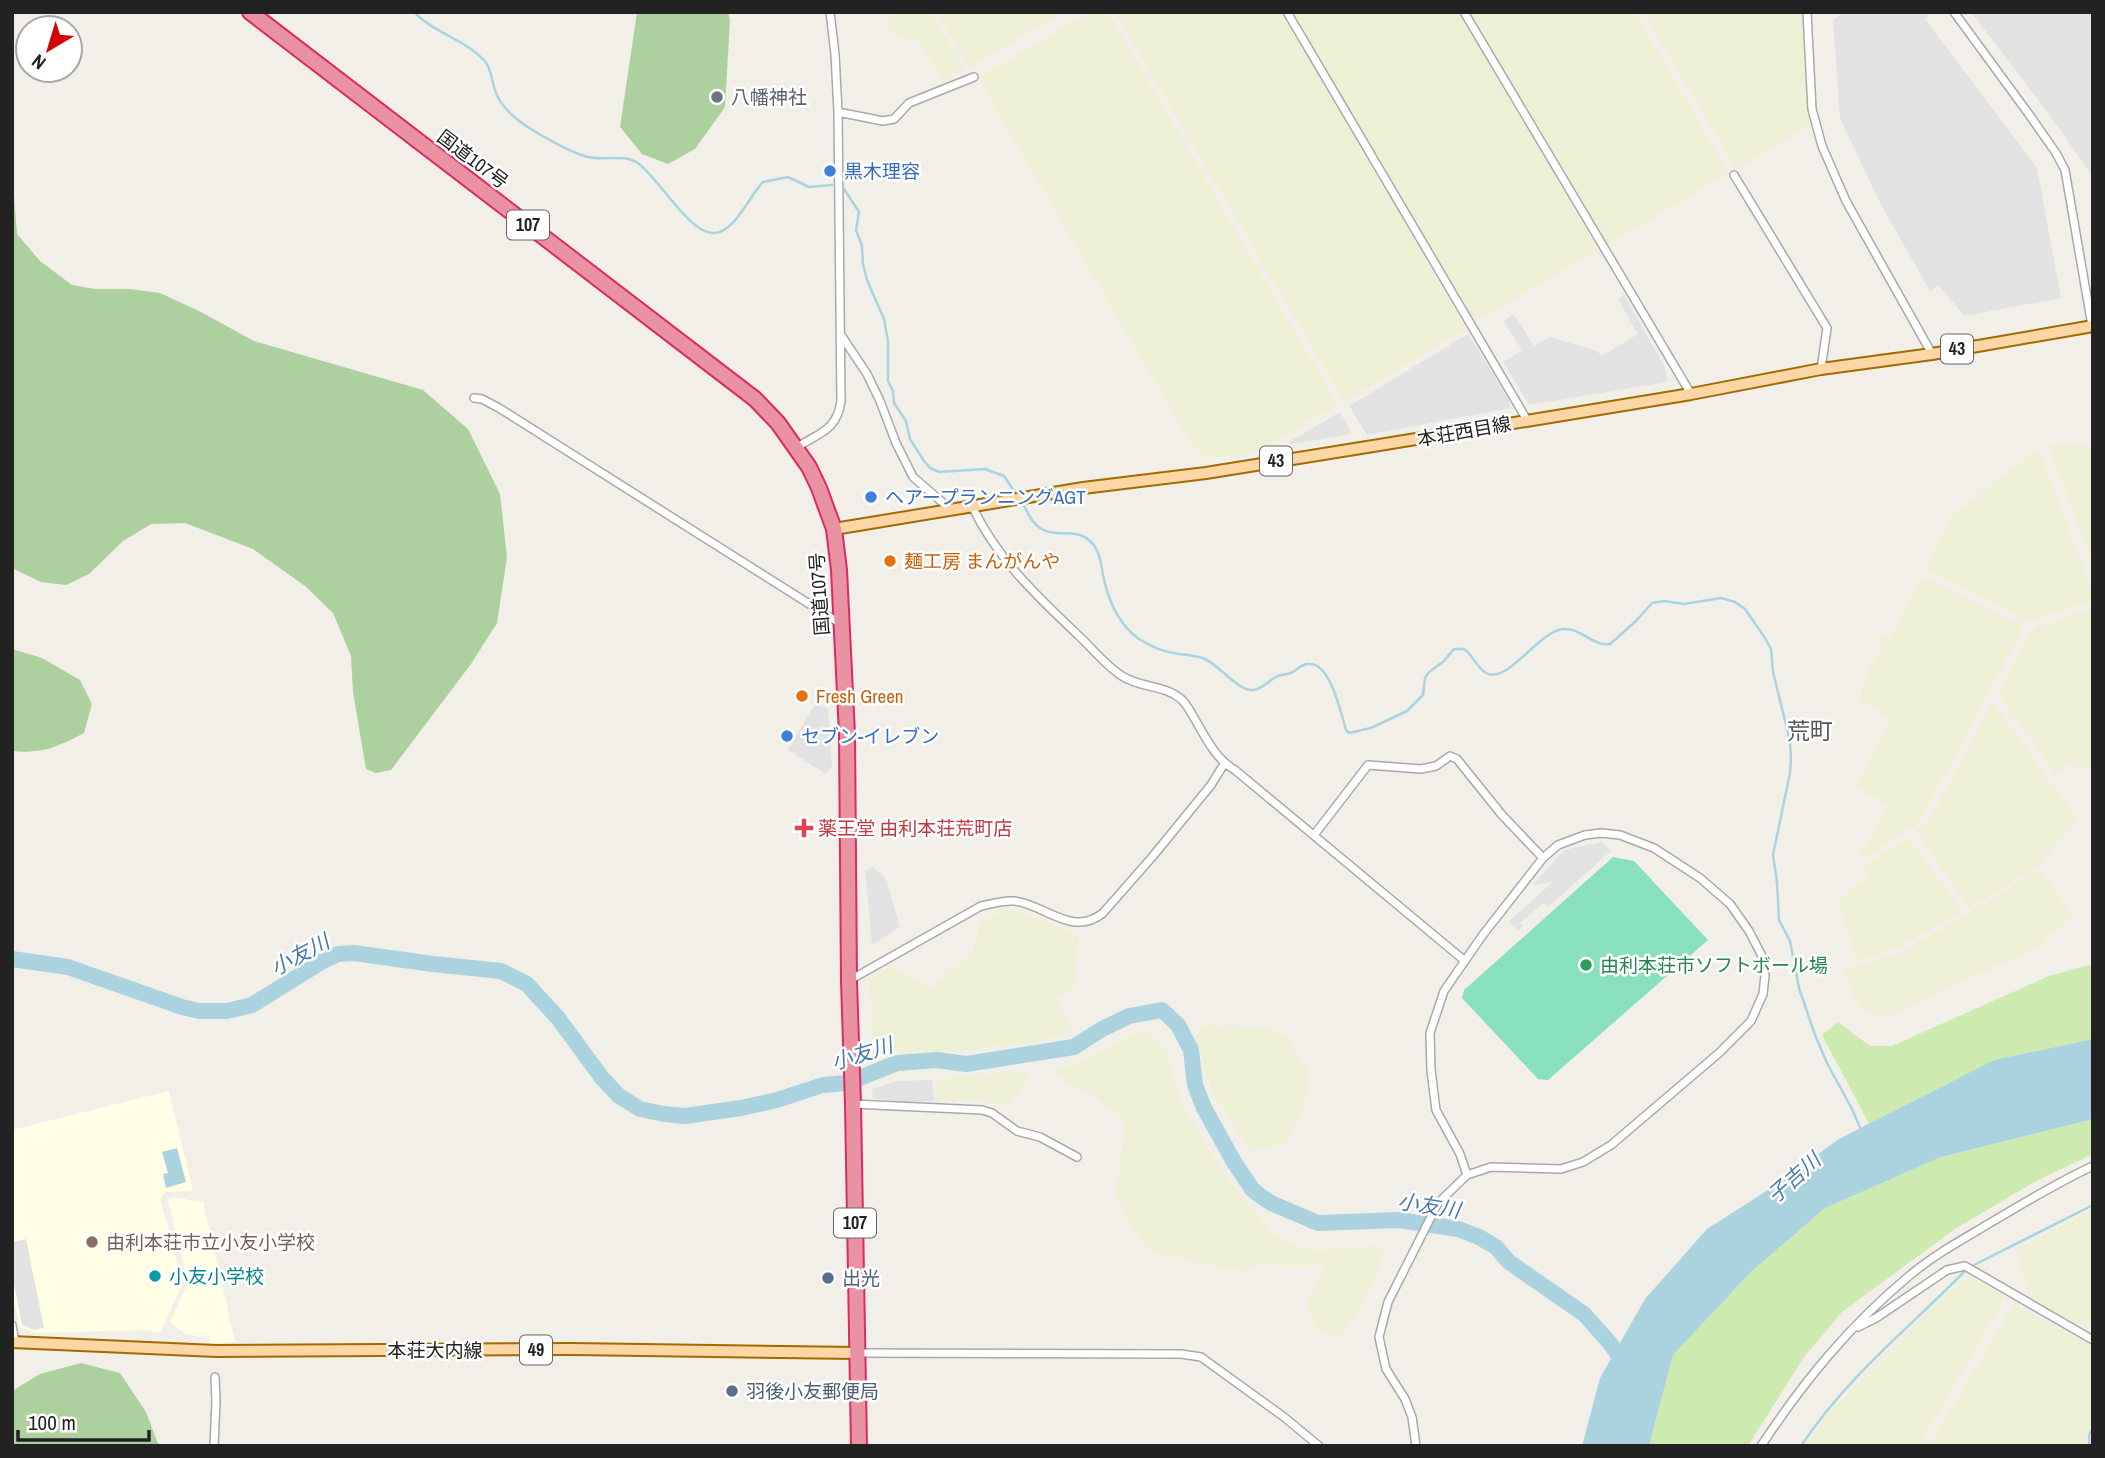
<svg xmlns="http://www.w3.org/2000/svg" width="2105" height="1458" viewBox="0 0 2105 1458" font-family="'Archivo Narrow','Noto Sans JP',sans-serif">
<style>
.education{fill:#ffffe5}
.farmland{fill:#eef0d5}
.grass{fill:#cdebb0}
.forest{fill:#add19e}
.pitch{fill:#88e0be}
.parking{fill:#e2e2e2}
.water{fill:#aad3df}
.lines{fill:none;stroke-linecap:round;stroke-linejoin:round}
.stream{stroke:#aad3df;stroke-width:2.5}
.river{stroke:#aad3df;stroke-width:16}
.street-casing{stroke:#a9a9a9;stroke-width:10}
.primary-casing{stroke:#a06b00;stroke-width:14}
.highway-casing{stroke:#dc2a67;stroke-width:18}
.street{stroke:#fff;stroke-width:7}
.primary{stroke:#fcd6a4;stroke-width:10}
.highway{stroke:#e892a2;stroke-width:14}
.worship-dot{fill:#6b7280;stroke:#fff;stroke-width:2.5}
.shop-dot{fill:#3f7fe0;stroke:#fff;stroke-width:2.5}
.food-dot{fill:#e8710a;stroke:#fff;stroke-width:2.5}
.health-dot{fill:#e0444e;stroke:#fff;stroke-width:2.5}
.leisure-dot{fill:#2e9e5b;stroke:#fff;stroke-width:2.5}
.education-dot{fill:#8d6e63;stroke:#fff;stroke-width:2.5}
.culture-dot{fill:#0f9aa8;stroke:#fff;stroke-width:2.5}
.service-dot{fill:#5c6f8a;stroke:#fff;stroke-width:2.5}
.labels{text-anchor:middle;stroke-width:5;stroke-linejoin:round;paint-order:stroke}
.shield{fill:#fff;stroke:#646464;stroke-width:2}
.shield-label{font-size:18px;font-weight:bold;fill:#222}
.worship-label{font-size:19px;fill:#5b616d;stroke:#fff;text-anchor:start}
.street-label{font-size:19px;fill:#222;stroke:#fff}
.shop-label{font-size:19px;fill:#366cbe;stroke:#fff;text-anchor:start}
.food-label{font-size:19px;fill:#c56008;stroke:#fff;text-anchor:start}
.health-label{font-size:19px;fill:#be3a42;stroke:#fff;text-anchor:start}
.leisure-label{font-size:19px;fill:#27864d;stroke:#fff;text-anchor:start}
.education-label{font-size:19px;fill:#785e54;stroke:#fff;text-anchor:start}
.culture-label{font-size:19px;fill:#0d838f;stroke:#fff;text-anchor:start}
.service-label{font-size:19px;fill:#4e5e75;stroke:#fff;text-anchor:start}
.water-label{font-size:21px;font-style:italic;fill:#4a7aab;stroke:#fff}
.quarter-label{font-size:23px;fill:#555;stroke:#fff}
</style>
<rect width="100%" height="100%" fill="#f2efe9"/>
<path class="education" d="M169,1091L193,1191L166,1192L161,1197V1202L183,1283L160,1333L145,1330L36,1333L20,1327L12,1293V1130Z
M172,1197L203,1202L235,1342L209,1343V1336L198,1337L184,1333L170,1322L188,1283L168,1200Z"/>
<path class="farmland" d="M889,12H931L964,69L944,81L919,42L887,32Z
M936,12H1063L970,68Z
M1089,12H1108L1338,405L1256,452L1207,459L1192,445L978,78Z
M1115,12H1281L1466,329L1344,402Z
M1293,12H1459L1598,250L1475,322Z
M1467,12H1635L1729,173L1606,246Z
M1643,12H1802L1810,126L1736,169Z
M2049,446H2093V565Z
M2038,448L2093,593V600L2028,622L1926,569L1951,517Z
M1922,576L2024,627L1919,823L1863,858L1861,853L1888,805L1856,787L1891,720L1860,700L1869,666L1881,652L1878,633L1889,639Z
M2093,608V766L2081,771L2076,759L2055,774L1998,693L2030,634L2037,626Z
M1993,702L2078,819L2039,866L1969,909L1916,832L1928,822Z
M1908,837L1963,912L1900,946L1857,961L1837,901L1868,876L1863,867Z
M2041,869L2073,917L2049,935L2043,945L1894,1013L1882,1015L1870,1012L1860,1007L1854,998L1844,970L1903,952Z
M1005,909L1029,915L1079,936L1075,987L1056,1000L1073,1030L1055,1038L1040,1041L953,1052L874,1053L869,979L891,967L933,987L972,954L981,922Z
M1204,1025L1267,1028L1286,1035L1307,1069L1308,1079L1307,1095L1300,1117L1288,1140L1281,1146L1248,1150L1212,1091L1195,1037Z
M1143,1031L1150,1033L1162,1044L1168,1055L1180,1101L1223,1172L1273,1234L1285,1241L1306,1249L1317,1250L1379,1246L1387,1248L1362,1304L1340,1337L1324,1333L1315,1325L1311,1319L1308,1300L1327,1266L1288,1267L1265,1263L1247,1269L1230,1271L1161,1254L1148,1248L1138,1235L1116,1198L1124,1128L1121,1118L1095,1095L1084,1092L1050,1072L1081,1061L1136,1032Z
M1023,1071L1032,1072L1010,1104H992L981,1101H936L935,1078Z
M2093,1208V1320L2075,1325L2030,1300L2016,1250Z
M1970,1277L2006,1297L1919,1446H1805L1822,1422L1880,1359L1939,1300Z
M2014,1303L2093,1347V1424L2086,1435L2087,1446H1929Z"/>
<path class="grass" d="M2093,964V1039L1994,1060L1869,1124L1822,1035L1838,1022L1870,1046H1892L2049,976Z
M2093,1119V1154L2036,1181L1955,1229L1842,1312L1804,1357L1748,1446H1649L1673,1355L1751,1272L1825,1208L1941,1157Z"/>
<path class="forest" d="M637,12H728L730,20L725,107L695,149L668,164L642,154L620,127Z
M12,169L17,234L40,261L72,285L95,289H130L160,293L199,311L254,341L423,390L468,429L500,494L507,557L497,623L471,664L391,770L376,773L366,769L353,692L351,656L333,613L305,586L253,549L185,523L151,524L123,541L89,574L66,585L41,582L12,568Z
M12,649L42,658L80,680L92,704L84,733C57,747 43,754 12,751Z
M81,1363L120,1373L146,1412L159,1446H12V1391L40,1374Z"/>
<path class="pitch" d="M1613,857L1634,861L1708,940L1548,1080L1538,1079L1462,998L1464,990Z"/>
<path class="parking" d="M1843,12H1932L1925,19L2037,168L2061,298L1964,316L1939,285L1930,291L1880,203L1840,118L1833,20Z
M1971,12H2093V177L2049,114Z
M1624,295L1665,367L1667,382L1529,405L1503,362L1522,350L1503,321L1514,314L1534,346L1550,337L1597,351L1602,356L1638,334L1618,299Z
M1468,334L1509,400L1510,408L1367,435L1349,406Z
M1340,412L1352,434L1291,444L1289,442Z
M815,704L828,709L832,767L826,774L788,750Z
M1602,842L1611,851L1548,907L1543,903L1520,923L1523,926L1518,930L1509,921L1553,882L1533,885L1564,850Z
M873,867L882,874L887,881L900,927L872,945L865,870Z
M932,1080L934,1101L901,1102L873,1098L872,1089L898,1081Z
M26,1239L44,1328L34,1330L22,1325L12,1274V1242Z"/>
<path class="water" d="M2093,1039V1119L1941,1157L1825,1208L1751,1272L1673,1355L1649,1446H1582L1600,1378L1645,1299L1707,1229L1771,1188L1839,1139L1994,1060Z
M177,1148L186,1182L166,1188L163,1174L168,1173L162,1152Z"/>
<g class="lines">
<path class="stream" d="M414,12C434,33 464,39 484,60C492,69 491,79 495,90C501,110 522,124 539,134C554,142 571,153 588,157C605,161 624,153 639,164C660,180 688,231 712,233C734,235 749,196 763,182L788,177L809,187L832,185
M844,189L859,212L856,230L862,246L863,264L867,280L884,319L888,341V381L893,391L894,403L906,421L910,439L924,461L930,468L939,472L985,469L1004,476L1016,494
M1022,502C1027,511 1031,522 1040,528C1056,539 1076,527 1090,541C1100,550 1101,564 1103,575C1108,600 1118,624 1139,639C1150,646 1161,651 1173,653C1183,655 1196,655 1205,659C1219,665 1239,692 1253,690C1263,689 1268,681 1276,677C1281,674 1286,675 1291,673C1298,670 1301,663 1310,664C1331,664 1341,714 1346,730L1349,733L1371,728L1407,711L1423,695L1425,678L1429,672L1443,662L1454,649H1464C1473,655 1477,668 1486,673C1508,685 1539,630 1564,629C1581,628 1594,647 1610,644L1636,621L1652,603L1664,601L1684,604L1721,598L1735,602L1745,609L1765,638L1771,649L1773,672L1790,741L1791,760L1790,773L1773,855L1777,882L1779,920L1790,941L1799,988L1815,1035L1827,1063L1852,1109L1861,1130
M1974,1265L2093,1205
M1801,1446C1845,1379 1909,1328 1965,1271
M2089,1446V1435L2093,1428"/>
<path class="river" d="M12,959L68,967L182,1007L199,1011H227L252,1005L323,961L338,954L354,953L433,964L501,971L527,984L534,992L558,1018L602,1078L619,1096L640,1109L664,1114L685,1116L741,1108L777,1100L823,1085L847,1083L897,1063L937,1060L966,1064L1074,1047L1102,1029L1129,1016L1162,1010L1178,1025L1191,1050L1195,1085L1204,1108L1234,1162L1252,1189L1258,1194L1271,1203L1318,1223L1399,1220L1458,1229L1479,1237L1496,1247L1509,1262L1584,1314L1609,1342L1626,1366"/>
<defs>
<path id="street" d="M1287,12L1527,420
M1464,12L1691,394
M1807,12L1812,109L1822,146L1846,201L1932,354
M1954,12L2028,113L2056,153L2065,170L2092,326
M838,112L883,121L894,119L909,103L974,77
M1734,175L1827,328L1821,369
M841,335L867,374L880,401L896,443L913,477L950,509
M474,398L482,399L499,408L841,624
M797,447C820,433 837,430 841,401L838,112L835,54L830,12
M972,506C997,559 1037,596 1079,636C1093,649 1106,666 1122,676C1140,688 1165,685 1181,699C1186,703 1190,711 1193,716C1205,736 1215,759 1235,770L1465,961
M1314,835L1368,765L1421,769L1436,766L1450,756L1457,759L1502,815L1543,858
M850,980L981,906C991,904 1003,900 1014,901C1045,904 1072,938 1103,913L1153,856L1211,785L1224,764
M853,1104L982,1110L992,1113L1017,1131L1040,1137L1077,1157
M12,1325L15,1342
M1858,1327L1876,1318L1947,1270L1965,1266L2093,1340
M857,1353L1181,1354L1201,1357L1284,1417L1319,1446
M214,1446L216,1402L215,1377
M1416,1446L1412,1417L1405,1399L1386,1369L1379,1337L1388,1302L1438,1203L1467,1175L1491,1167L1561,1169L1583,1162L1611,1145L1719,1053L1751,1021L1763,994L1765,976L1762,956L1749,931L1730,904L1700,878L1654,848L1620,835L1601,833L1585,835L1558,845L1543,858L1482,936L1444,991L1430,1033L1431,1070L1436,1110L1460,1154L1467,1175
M1761,1446C1804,1381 1849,1326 1909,1276C1930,1258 1956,1243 1980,1229C2017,1207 2054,1184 2093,1166"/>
<path id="primary" d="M834,529L1083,488L1206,473L1367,447L1691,394L1821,369L1932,354L2093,326
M12,1342L216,1351L573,1349L857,1353"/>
<path id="highway" d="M250,12L755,399L778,423L809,467L819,488L834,529L839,570L847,734L849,981L853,1104L859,1446"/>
</defs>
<use href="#street" class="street-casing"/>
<use href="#primary" class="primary-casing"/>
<use href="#highway" class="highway-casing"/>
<use href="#street" class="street"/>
<use href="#primary" class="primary"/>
<use href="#highway" class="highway"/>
</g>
<circle class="worship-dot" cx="717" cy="97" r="7"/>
<g class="shop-dot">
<circle cx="830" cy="171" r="7"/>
<circle cx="871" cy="497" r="7"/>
<circle cx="787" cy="736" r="7"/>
</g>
<g class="food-dot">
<circle cx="890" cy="561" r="7"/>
<circle cx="802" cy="696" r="7"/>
</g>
<path class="health-dot" d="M800.5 817.5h7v7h7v7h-7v7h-7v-7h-7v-7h7z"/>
<circle class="leisure-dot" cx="1586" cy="965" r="7"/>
<circle class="education-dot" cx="92" cy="1242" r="7"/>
<circle class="culture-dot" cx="155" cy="1276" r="7"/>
<g class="service-dot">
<circle cx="828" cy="1278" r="7"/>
<circle cx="732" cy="1391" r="7"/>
</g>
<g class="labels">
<g class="shield">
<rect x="507" y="210.5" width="42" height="29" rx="5"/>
<rect x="1941" y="334.5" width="32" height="29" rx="5"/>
<rect x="1260" y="446.5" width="32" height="29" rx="5"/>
<rect x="834" y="1208.5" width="42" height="29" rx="5"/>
<rect x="520" y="1335.5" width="32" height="29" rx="5"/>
</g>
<g class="shield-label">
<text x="528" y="231">107</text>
<text x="1957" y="355">43</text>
<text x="1276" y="467">43</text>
<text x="855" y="1229">107</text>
<text x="536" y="1356">49</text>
</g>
<g class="worship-label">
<text x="731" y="104">八幡神社</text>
</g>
<g class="street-label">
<text transform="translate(473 159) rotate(37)" y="7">国道107号</text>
<text transform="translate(1464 431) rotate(-10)" y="7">本荘西目線</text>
<text transform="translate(819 594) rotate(-94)" y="7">国道107号</text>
<text x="435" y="1357">本荘大内線</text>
</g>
<g class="shop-label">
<text x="844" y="178">黒木理容</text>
<text x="885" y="504">ヘアープランニングAGT</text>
<text x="801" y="743">セブン-イレブン</text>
</g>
<g class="food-label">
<text x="904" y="568">麺工房 まんがんや</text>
<text x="816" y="703">Fresh Green</text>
</g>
<g class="health-label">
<text x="818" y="835">薬王堂 由利本荘荒町店</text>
</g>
<g class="leisure-label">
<text x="1600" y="972">由利本荘市ソフトボール場</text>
</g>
<g class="education-label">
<text x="106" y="1249">由利本荘市立小友小学校</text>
</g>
<g class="culture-label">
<text x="169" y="1283">小友小学校</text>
</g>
<g class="service-label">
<text x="842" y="1285">出光</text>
<text x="746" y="1398">羽後小友郵便局</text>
</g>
<g class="water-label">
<text transform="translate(300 955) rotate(-28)" y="7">小友川</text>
<text transform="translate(862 1054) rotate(-17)" y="7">小友川</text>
<text transform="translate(1794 1178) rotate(-42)" y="7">子吉川</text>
<text transform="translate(1429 1206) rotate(9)" y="7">小友川</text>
</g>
<g class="quarter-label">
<text x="1810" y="739">荒町</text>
</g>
</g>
<rect width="2105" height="1458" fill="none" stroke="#222222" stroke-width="28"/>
<g transform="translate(49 49) rotate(218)"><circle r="33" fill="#ffffff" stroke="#a7a7a7" stroke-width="2"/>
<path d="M0-5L12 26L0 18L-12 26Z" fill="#d40000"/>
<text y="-10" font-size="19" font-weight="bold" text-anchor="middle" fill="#222222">N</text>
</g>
<path d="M18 1430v10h131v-10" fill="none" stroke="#222222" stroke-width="3.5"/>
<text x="28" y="1430" font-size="21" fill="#222222" stroke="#ffffff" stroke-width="5" paint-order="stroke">100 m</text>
</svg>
